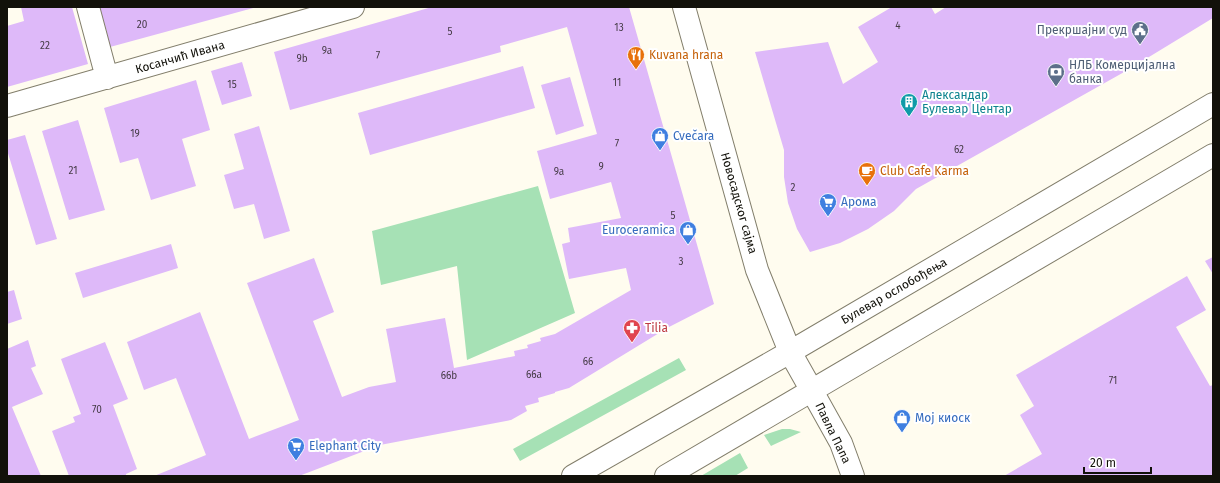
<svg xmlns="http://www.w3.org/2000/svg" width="1220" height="483" viewBox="0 0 1220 483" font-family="'Fira Sans',sans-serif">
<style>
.green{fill:#a6e1b5}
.building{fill:#deb9f9}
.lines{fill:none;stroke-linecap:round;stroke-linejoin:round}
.street-casing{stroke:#827e6b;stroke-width:24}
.secondary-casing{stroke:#827e6b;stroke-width:24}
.street{stroke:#fff;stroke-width:22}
.secondary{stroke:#fff;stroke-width:22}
.labels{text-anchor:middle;stroke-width:4;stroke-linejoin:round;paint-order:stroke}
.number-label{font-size:10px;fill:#453b46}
.service-label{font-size:12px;fill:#4e5e75;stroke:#fff;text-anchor:end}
.food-label{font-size:12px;fill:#c56008;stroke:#fff;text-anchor:start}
.street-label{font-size:12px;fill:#12110a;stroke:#fff}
.culture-label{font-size:12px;fill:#0d838f;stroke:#fff;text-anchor:start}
.shop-label{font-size:12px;fill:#366cbe;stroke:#fff;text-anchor:start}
.health-label{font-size:12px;fill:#be3a42;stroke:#fff;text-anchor:start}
</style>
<rect width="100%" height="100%" fill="#fffcef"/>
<path class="green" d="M538,186L575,313L467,360L457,266L381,285L372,231Z
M679,358L686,370L520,461L513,449Z
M782,429H790L801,432L773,445L771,446L764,435Z
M740,453L748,468L735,476H701Z"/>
<path class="building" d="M21,7H72L88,64L7,87V26L24,21Z
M93,7H257L110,47L106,29L99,31Z
M432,7H629L714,304L669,327L569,388L555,392V393L538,398L539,402L525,406L527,411L511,420L380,445L299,476H154L206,455L176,378L144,390L127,342L200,312L249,439L299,420L247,283L314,258L334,312L313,321L342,397L369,387L396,382L386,329L445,318L454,368L515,356L514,351L528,348L527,345L541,341L540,338L555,334L631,290L626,268L569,279L562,244L570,242L568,228L621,218L611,182L550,199L537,151L597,134L567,27L500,46L501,52L290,110L274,52Z
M892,7H931L935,14L946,7H1213V18L1126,71L916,189L894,211L868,229L840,243L810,252L797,229L788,203L784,177V150L755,52L828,42L843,84L878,62L858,27Z
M242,62L252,96L222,105L211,71Z
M523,66L535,108L370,155L358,113Z
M570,77L584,126L556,135L541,85Z
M196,80L210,130L182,139L196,186L151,200L138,158L120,163L104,108Z
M78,120L105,210L69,220L42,131Z
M259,126L290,231L264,239L254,204L234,209L224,175L244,169L234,134Z
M25,135L57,239L36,245L7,150V140Z
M171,244L178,268L83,298L75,273Z
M1213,257V274L1205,261Z
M1187,276L1206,310L1176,327L1210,386L1213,385V476H1004L1042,454L1020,415L1034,406L1016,375Z
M14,290L22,319L7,324V292Z
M28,340L36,366L31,368L43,394L12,407L41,476H7V349Z
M105,342L128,399L113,405L137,469L126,474V476H69L52,431L75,422L73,417L81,414L61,359Z"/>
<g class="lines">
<defs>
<path id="street" d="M88,7L107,78
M7,106L353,7
M812,391L841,443L853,476"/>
<path id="secondary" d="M684,7L757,270L790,352L812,391
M573,476L790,352L1213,104
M666,476L1213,155"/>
</defs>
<use href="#street" class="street-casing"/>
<use href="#secondary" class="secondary-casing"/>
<use href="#street" class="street"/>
<use href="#secondary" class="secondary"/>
</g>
<defs>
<symbol id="civic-pin" viewBox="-11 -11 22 30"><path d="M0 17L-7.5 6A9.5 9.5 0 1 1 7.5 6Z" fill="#5c6f8a" stroke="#fff"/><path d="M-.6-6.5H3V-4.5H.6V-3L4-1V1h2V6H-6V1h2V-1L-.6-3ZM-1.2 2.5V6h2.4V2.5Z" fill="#fff"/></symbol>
<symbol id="restaurant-pin" viewBox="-11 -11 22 30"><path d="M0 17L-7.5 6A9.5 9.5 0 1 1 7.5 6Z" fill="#e8710a" stroke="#fff"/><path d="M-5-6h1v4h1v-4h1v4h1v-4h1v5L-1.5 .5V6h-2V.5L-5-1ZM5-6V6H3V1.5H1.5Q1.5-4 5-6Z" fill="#fff"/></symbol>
<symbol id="bank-pin" viewBox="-11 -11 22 30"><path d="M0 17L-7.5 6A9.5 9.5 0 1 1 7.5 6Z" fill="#5c6f8a" stroke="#fff"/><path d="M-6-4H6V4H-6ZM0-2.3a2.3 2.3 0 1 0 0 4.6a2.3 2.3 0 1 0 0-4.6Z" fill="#fff"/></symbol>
<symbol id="building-pin" viewBox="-11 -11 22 30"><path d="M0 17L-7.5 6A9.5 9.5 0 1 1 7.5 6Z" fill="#0f9aa8" stroke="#fff"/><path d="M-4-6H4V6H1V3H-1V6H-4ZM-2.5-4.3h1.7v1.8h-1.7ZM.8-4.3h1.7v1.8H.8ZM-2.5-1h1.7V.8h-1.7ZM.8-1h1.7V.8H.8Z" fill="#fff"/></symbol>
<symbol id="shop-pin" viewBox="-11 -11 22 30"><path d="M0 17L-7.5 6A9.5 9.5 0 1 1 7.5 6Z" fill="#3f7fe0" stroke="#fff"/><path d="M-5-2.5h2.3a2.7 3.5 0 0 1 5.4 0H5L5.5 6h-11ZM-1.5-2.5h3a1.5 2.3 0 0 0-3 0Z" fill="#fff"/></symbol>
<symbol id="cafe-pin" viewBox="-11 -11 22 30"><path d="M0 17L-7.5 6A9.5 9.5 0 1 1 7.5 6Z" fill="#e8710a" stroke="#fff"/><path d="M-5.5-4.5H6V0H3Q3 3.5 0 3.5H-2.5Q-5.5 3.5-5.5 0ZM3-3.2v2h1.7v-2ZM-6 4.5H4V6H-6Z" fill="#fff"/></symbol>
<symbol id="supermarket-pin" viewBox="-11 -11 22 30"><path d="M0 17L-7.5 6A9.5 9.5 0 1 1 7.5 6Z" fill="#3f7fe0" stroke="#fff"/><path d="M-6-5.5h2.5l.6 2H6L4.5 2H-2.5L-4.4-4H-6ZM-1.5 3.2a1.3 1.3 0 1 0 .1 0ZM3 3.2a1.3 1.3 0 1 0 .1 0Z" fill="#fff"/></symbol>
<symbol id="pharmacy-pin" viewBox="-11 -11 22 30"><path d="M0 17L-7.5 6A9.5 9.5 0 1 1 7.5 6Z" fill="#e0444e" stroke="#fff"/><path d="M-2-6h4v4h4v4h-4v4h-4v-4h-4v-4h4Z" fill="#fff"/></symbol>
</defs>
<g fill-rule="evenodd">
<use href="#civic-pin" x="1130" y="20" width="20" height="27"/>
<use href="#restaurant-pin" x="626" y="45" width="20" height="27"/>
<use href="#bank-pin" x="1046" y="62" width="20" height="27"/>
<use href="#building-pin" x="899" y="92" width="20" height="27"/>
<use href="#shop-pin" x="650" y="126" width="20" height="27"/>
<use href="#cafe-pin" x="857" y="161" width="20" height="27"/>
<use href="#supermarket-pin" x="818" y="192" width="20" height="27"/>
<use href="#shop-pin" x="678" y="220" width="20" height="27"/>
<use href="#pharmacy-pin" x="622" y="318" width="20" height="27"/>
<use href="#shop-pin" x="892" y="408" width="20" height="27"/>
<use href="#supermarket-pin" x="286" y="436" width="20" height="27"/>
</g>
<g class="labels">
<g class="number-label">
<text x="142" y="28">20</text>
<text x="898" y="29">4</text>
<text x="619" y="31">13</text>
<text x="450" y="35">5</text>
<text x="45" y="49">22</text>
<text x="327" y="54">9a</text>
<text x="378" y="59">7</text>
<text x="302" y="62">9b</text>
<text x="617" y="86">11</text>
<text x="232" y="88">15</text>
<text x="135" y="137">19</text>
<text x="617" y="147">7</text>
<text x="959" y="153">62</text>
<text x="601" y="170">9</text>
<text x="73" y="174">21</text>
<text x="559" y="175">9a</text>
<text x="793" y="191">2</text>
<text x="673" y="219">5</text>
<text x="681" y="265">3</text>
<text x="588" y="365">66</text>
<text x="534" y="378">66a</text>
<text x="449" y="379">66b</text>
<text x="1113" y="384">71</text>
<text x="97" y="413">70</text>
</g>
<g class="service-label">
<text x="1127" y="34">Прекршајни суд</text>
<text x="1069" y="69" text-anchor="start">НЛБ Комерцијална<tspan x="1069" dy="14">банка</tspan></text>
</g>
<g class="food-label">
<text x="649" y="59">Kuvana hrana</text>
<text x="880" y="175">Club Cafe Karma</text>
</g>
<g class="street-label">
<text transform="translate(180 57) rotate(-16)" y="4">Косанчић Ивана</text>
<text transform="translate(739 203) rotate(74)" y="4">Новосадског сајма</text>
<text transform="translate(894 291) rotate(-30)" y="4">Булевар ослобођења</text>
<text transform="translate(833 433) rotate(64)" y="4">Павла Папа</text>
</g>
<g class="culture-label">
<text x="922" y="99">Александар<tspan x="922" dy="14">Булевар Центар</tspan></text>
</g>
<g class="shop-label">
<text x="673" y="140">Cvečara</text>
<text x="841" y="206">Арома</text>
<text x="675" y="234" text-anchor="end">Euroceramica</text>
<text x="915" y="422">Мој киоск</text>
<text x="309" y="450">Elephant City</text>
</g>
<g class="health-label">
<text x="645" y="332">Tilia</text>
</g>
</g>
<rect width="1220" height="483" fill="none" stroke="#12110a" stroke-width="16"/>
<path d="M1084 467v6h67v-6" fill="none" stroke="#12110a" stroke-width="2"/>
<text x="1090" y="467" font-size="12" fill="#12110a" stroke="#ffffff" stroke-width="3" paint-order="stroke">20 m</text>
</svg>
